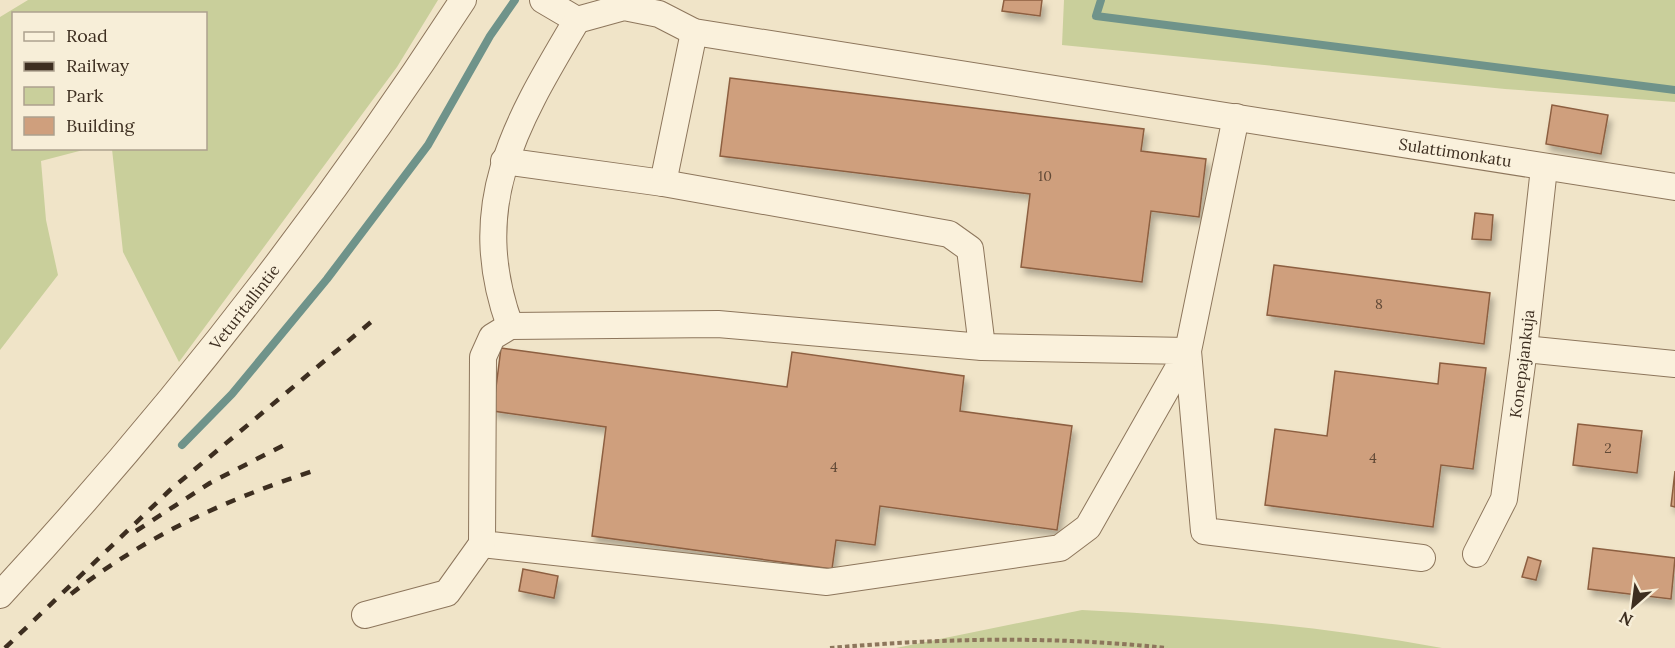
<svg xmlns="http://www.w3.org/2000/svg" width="1675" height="648" viewBox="0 0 1675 648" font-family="Lora,serif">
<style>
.green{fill:#c9cf9b}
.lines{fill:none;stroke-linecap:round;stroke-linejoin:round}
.stream{stroke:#6f938a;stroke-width:8}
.building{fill:#cf9f7d;stroke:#8d5f41;stroke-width:1.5;filter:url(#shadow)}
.minor-casing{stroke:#8d765c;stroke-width:28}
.path{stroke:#8d765c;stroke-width:4;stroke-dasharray:4.5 3;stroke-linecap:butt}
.minor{stroke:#faf1dc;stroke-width:26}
.rail{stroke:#3d2e20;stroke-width:4.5;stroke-dasharray:10 10;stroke-linecap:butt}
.labels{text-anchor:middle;stroke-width:6;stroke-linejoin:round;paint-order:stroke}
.number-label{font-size:14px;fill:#624a37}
.street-label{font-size:16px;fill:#3d2e20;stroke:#f7eed8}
</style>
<defs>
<filter id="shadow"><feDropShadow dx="3.5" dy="6" stdDeviation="3" flood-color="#0004"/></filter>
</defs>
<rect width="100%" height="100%" fill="#f0e4c8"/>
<path class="green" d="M28,0H438L397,67L179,362L123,252L112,149L206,148V14H14V148L87,149L41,161L46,220L58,275L0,350V17Z
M1064,0H1675V102L1505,89L1062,45Z
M1082,610C1203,616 1323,626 1442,648H896Z"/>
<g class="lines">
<path class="stream" d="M1101,0L1096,16L1675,90
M182,445L232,394L327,279L428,145L490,36L515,0"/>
</g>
<path class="building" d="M1004,0H1042L1040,16L1002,11Z
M730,78L1144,129L1141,151L1206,159L1199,217L1151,211L1142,282L1021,267L1030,194L720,156Z
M1552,105L1608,115L1601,154L1546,144Z
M1475,213L1493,215L1491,240L1472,239Z
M1274,265L1490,293L1484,344L1267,315Z
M501,348L787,387L792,352L964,376L960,411L1072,426L1057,530L880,506L875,545L836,540L832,569L592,536L606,427L493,411Z
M1440,363L1486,368L1473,469L1441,465L1433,527L1265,505L1275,429L1327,436L1335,371L1438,384Z
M1578,424L1642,431L1637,473L1573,465Z
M1675,471V507L1671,506Z
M1593,548L1675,558L1671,599L1588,589Z
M1528,557L1541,561L1536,580L1522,577Z
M523,569L558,576L554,598L519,591Z"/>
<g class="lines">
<defs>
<g id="minor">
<path id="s1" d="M543,0L577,20L624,7L659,14L694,32L1675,187"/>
<path d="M1236,117L1188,351L1204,531L1422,558"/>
<path d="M504,161L663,183L694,32"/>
<path d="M663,183L949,234L970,249L982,347"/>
<path d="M718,324L982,347L1188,351L1088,527L1060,548L827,582L482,544L483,357L492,337L510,326Z"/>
<path d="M510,326C466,204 516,123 577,20"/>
<path d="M1524,349L1675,364"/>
<path id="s2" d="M1476,554L1504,499L1524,349L1544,168"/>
<path id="s3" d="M0,595C171,410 326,211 463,0"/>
<path d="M365,615L447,593L482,544"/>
</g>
</defs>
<use href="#minor" class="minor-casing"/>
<path class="path" d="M830,648C942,638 1055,636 1167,648"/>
<use href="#minor" class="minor"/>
<path class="rail" d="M136,531L210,483L286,444
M71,594C144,537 225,500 313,471
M5,648L170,490L371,322"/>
</g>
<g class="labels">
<g class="number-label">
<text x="1045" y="181">10</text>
<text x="1379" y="309">8</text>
<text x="1608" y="453">2</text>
<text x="1373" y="463">4</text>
<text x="834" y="472">4</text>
</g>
<g class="street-label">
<text dy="6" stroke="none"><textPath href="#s1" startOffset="934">Sulattimonkatu</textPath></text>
<text dy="6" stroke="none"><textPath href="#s3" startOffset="378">Veturitallintie</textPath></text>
<text dy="6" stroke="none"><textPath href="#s2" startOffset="198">Konepajankuja</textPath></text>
</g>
</g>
<rect x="12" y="12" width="195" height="138" fill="#f7eed8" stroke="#ada18e" stroke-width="1.5"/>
<rect x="24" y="32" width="30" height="9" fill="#faf1dc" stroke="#ada18e" stroke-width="1.5"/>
<text x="66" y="42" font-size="18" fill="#3d2e20">Road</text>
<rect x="24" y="62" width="30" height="9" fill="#3d2e20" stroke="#ada18e" stroke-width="1.5"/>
<text x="66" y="72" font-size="18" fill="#3d2e20">Railway</text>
<rect x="24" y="87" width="30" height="18" fill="#c9cf9b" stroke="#ada18e" stroke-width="1.5"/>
<text x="66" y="102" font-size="18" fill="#3d2e20">Park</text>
<rect x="24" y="117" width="30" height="18" fill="#cf9f7d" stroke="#ada18e" stroke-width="1.5"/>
<text x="66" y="132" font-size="18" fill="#3d2e20">Building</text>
<g transform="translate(1633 606) rotate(208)" stroke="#f7eed8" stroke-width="4.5" paint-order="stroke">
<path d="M0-4.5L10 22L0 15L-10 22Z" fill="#3d2e20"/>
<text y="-9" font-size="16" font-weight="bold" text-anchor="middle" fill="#3d2e20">N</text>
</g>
</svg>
